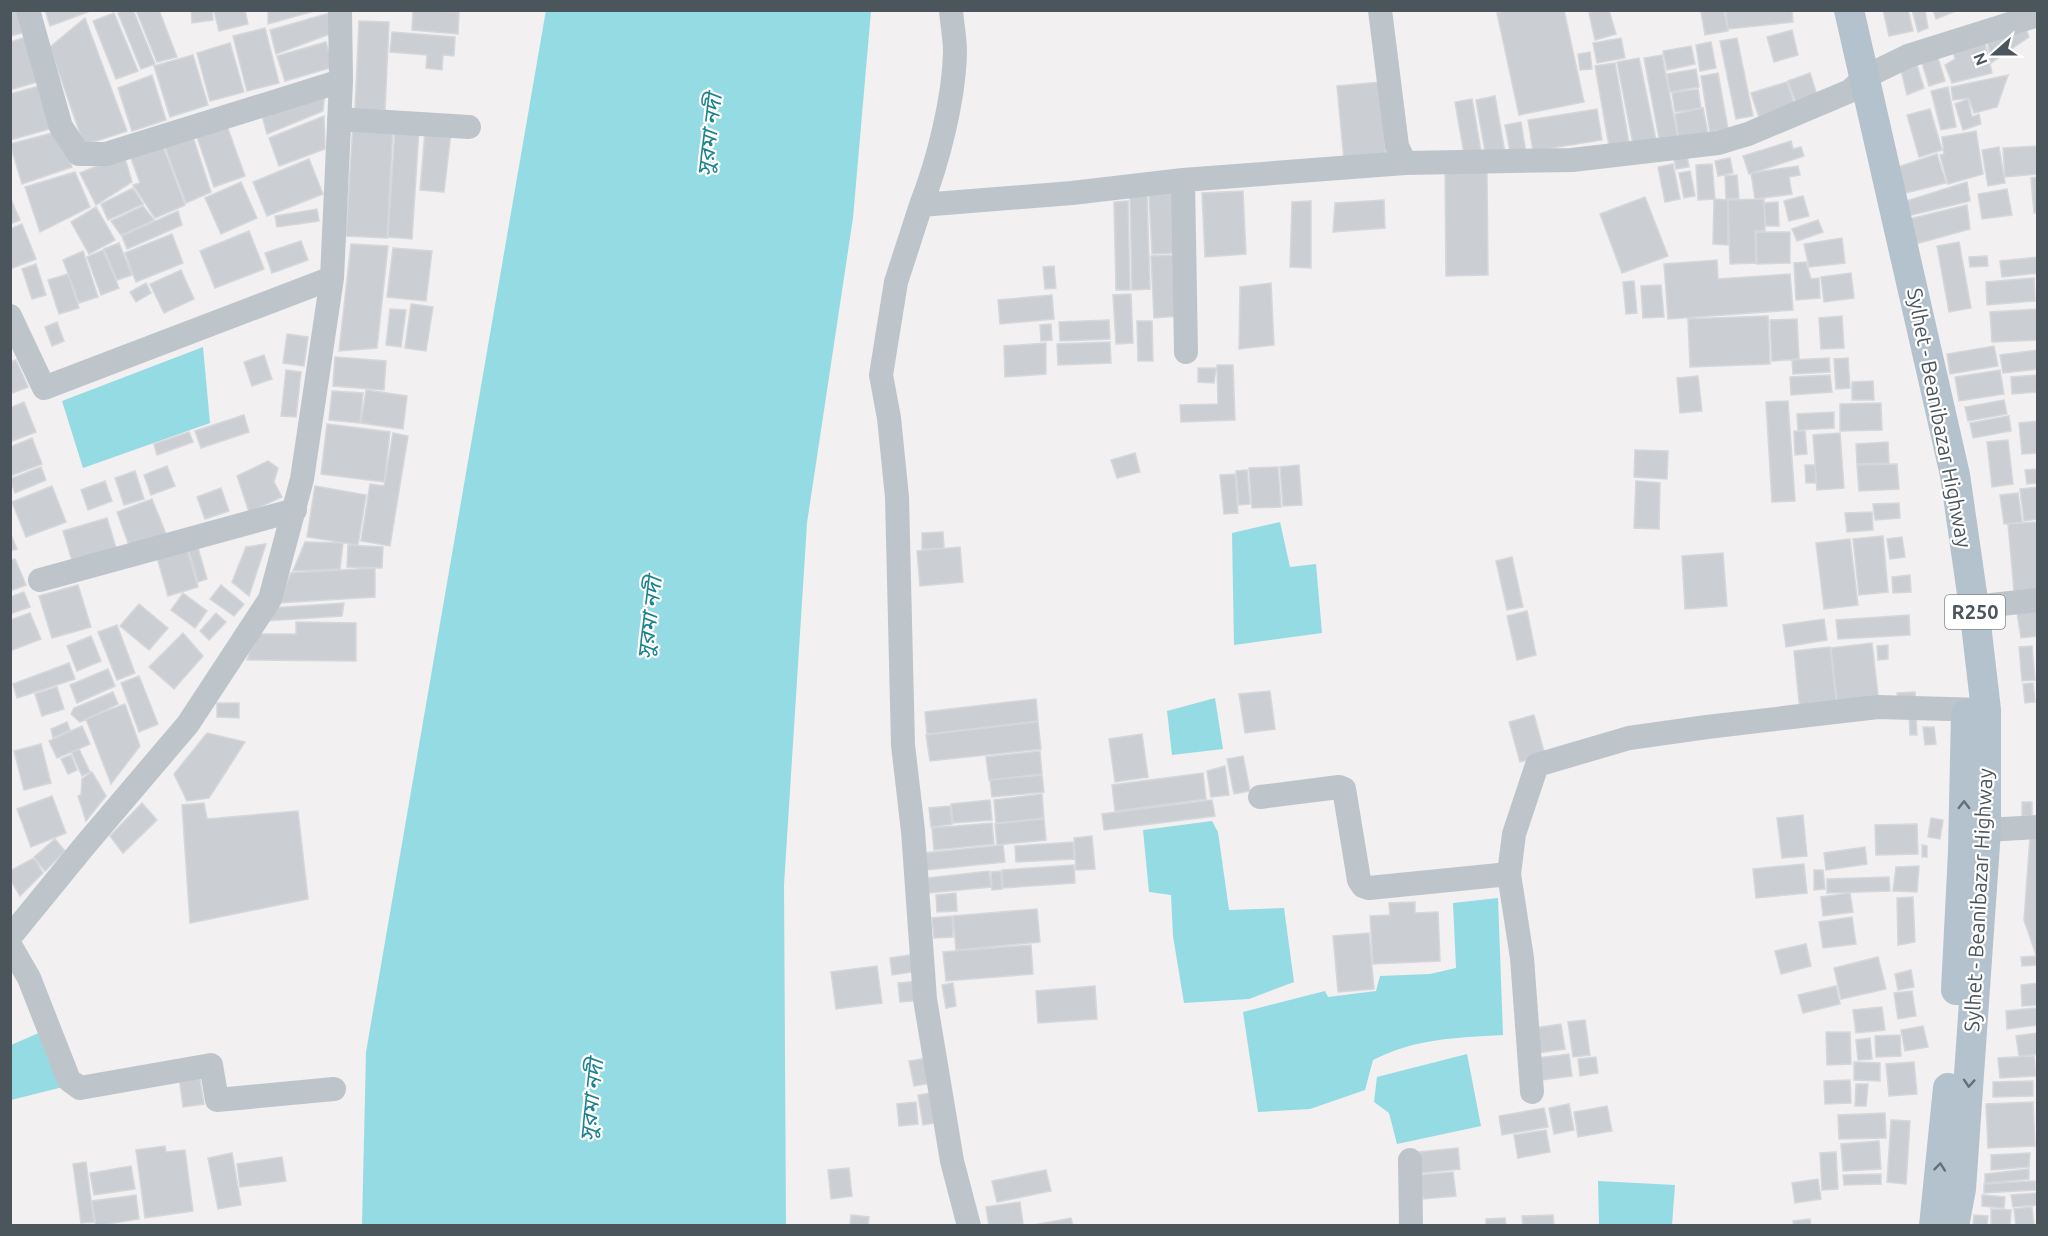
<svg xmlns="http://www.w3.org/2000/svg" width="2048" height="1236" viewBox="0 0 2048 1236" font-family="Ubuntu,'Noto Sans Bengali',sans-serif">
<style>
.water{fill:#95dbe3}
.building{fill:#cbced2;stroke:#d5d7db;stroke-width:1.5}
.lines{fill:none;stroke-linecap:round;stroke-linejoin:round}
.minor{stroke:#bdc5cb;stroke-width:24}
.major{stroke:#b3c2cc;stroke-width:30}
.oneway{stroke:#647078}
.labels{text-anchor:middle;stroke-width:4.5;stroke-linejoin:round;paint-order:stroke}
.shield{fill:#fff;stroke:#80888d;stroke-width:1.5}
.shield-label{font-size:20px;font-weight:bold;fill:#4a555c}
.street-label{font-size:21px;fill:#4a555c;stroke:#fff}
.water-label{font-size:22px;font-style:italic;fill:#1a828f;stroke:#fff}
</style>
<rect width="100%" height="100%" fill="#f2f0f0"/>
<path class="water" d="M546,10L871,11L853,218L807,523L784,885L786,1225H362L366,1052Z
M203,347L210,423L83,468L62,401Z
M1280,522L1290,567L1316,564L1322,633L1234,645L1232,533Z
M1215,698L1223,749L1172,755L1167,711Z
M1212,821L1218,832L1229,910L1284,908L1294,982L1249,999L1184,1003L1173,936L1171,895L1149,892L1143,830Z
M1498,898L1503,1035C1454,1038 1417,1038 1373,1060L1365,1090L1310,1109L1258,1112L1243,1012L1325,991L1328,997L1376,991L1380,976L1430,974L1456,968L1453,903Z
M41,1032L63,1087L11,1100V1045Z
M1467,1054L1481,1126L1397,1144L1389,1113L1374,1102L1377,1077Z
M1598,1181L1675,1185L1672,1225H1599Z"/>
<path class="building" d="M10,10H23L30,31L10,36Z
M45,10H88V12L50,26Z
M123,10H133L155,64L141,69L118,13Z
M136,10H159L177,57L157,62Z
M191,10H212L213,20L192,23Z
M245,10L248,24L219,31L214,11Z
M268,10H318L268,24Z
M413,10L459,12L458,34L412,30Z
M1508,10H1564L1584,102L1519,115L1497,13Z
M1596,10H1609L1616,34L1595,40L1589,13Z
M1711,10H1724L1728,31L1705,35L1701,12Z
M1792,10L1793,22L1728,29L1726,11Z
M1883,10H1908L1913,31L1889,36Z
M1912,10H1925L1928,28L1918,32Z
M1933,10H1958L1936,19Z
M114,13L138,71L116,79L93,21Z
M330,13V34L276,54L270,30Z
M85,18L127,131L84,145L50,47Z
M359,21L389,22L385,110L355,109Z
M2025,26L2029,37L1991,63L1987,38Z
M265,28L279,83L247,91L233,36Z
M1792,30L1798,55L1774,62L1767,37Z
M392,32L455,37L454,56L443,55L442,70L426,68L427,55L390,52Z
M1983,34L1992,73L1952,83L1945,65L1955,59L1951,45Z
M30,36L44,80L10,90V42Z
M1621,38L1625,58L1597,63L1593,43Z
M1737,38L1753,116L1736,119L1720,41Z
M326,42L333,67L285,81L277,56Z
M1711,42L1716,68L1700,71L1696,45Z
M230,43L244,92L210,101L197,53Z
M1691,46L1695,64L1667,70L1663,51Z
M1936,51L1945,81L1929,86L1920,56Z
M1590,52L1592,69L1580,70L1578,54Z
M193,55L208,105L170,117L154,66Z
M1662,55L1678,139L1660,143L1644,58Z
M1639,58L1656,140L1633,144L1617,62Z
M1915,59L1924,88L1907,95L1900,66Z
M1615,63L1629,143L1609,146L1595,66Z
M1696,69L1699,87L1670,92L1667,74Z
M1718,73L1728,129L1710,132L1701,76Z
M1810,73L1817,95L1796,103L1788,81Z
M152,75L166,120L132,131L118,88Z
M2008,75L1997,107L1974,113L1969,98L1953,100L1951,87Z
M1380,82L1386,157L1344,161L1337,86Z
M1787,82L1795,106L1759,117L1751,93Z
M46,84L57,127L10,140V94Z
M1948,87L1956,127L1941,130L1931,91Z
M1698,89L1701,108L1675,112L1672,93Z
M325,90L323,111L267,134L261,112Z
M1495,96L1505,153L1486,157L1476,100Z
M1472,99L1481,151L1464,154L1455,102Z
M1968,99L1972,117L1979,114L1981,124L1963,130L1955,104Z
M1703,108L1708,134L1679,139L1675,114Z
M1597,109L1602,140L1533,151L1528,120Z
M1930,109L1942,150L1919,157L1907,115Z
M324,116L325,149L279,166L269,138Z
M1521,122L1526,153L1511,156L1505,125Z
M226,123L245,176L214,187L196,134Z
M353,123L393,126L387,238L346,236Z
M395,128L419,129L412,239L388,237Z
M60,131L72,167L22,184L10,144Z
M1976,131L1983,174L1948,184L1940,155L1944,154L1942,137Z
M425,132L451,133L444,192L420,190Z
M192,134L211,192L186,203L164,144Z
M161,141L185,205L155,218L133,185L140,183L129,153Z
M1791,141L1793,149L1801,147L1804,156L1749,174L1743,156Z
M2038,146V174L2005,177L2003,148Z
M1999,147L2005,183L1988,186L1982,150Z
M1686,150L1689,167L1676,169L1673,153Z
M1937,154L1946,183L1905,193L1898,167Z
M124,155L132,182L96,205L80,173Z
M1730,158L1733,173L1718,176L1715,161Z
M309,159L323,194L267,216L253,182Z
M1673,164L1680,199L1665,202L1658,167Z
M1712,164L1715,199L1698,200L1696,165Z
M1798,166L1800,175L1789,177L1792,194L1755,199L1751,173Z
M1487,171L1488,275L1446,276L1445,172Z
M1690,171L1695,196L1684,198L1679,173Z
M75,172L90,207L40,232L25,187Z
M1737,175L1739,198L1726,199L1725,176Z
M2038,177V213H2034L2031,178Z
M241,182L257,218L221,234L205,198Z
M1967,182L1970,201L1903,217L1900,203Z
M133,188L143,204L108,220L101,204Z
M2007,189L2012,215L1982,219L1978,194Z
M1243,191L1246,254L1205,257L1202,193Z
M1174,192L1177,253L1152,254L1149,193Z
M1147,193L1150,289L1132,290L1130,194Z
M1803,196L1809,216L1789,221L1784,201Z
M10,197L20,220L10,224Z
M1645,197L1668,256L1622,273L1600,214Z
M1714,199L1728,200V245L1713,244Z
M1764,199L1765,231H1755L1756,263L1730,264L1728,200Z
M1384,200L1385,228L1333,232L1335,203Z
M1128,201L1130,290H1116L1114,202Z
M1311,201V268L1290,267L1292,202Z
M1778,202L1779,226H1766L1764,203Z
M1967,205L1970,229L1912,245L1905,220Z
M143,206L154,220L121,235L111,221Z
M96,207L115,240L89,254L71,222Z
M317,209L319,221L277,227L275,216Z
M178,211L182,225L127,249L122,236Z
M1818,220L1823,232L1797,241L1792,229Z
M22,224L36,259L10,269V229Z
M249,231L264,269L215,288L200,251Z
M1756,232H1790V263L1757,264Z
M172,234L183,263L136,282L125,253Z
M1842,238L1845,263L1809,267L1804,244Z
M301,241L308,260L272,273L265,253Z
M1959,242L1971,308L1949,312L1937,246Z
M119,243L132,275L117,280L104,249Z
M351,244L388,246L377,348L339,351Z
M393,248L432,251L426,301L387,297Z
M103,250L119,288L101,295L87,257Z
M83,251L98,297L79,303L63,260Z
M1178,255L1180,316L1154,318L1151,256Z
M1987,256L1988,266L1970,267L1969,257Z
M2038,257V273L2002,277L2000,261Z
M1717,260L1718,279L1790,274L1793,310L1668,319L1664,264Z
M1806,262L1811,279L1819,278L1820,298L1796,300L1794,263Z
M36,264L46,295L32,299L22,269Z
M1054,266L1056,288L1045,289L1043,267Z
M181,270L194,299L164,313L150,284Z
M1851,273L1854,298L1824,302L1821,277Z
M68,274L79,308L59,314L48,280Z
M2034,278L2035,301L1987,305L1986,282Z
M1634,281L1637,313L1626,314L1623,282Z
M146,283L151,293L136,302L130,292Z
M1271,283L1274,345L1239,349L1240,287Z
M1661,285L1664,317L1643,318L1641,286Z
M1131,294L1133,343L1116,344L1113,295Z
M1052,295L1054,319L1000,324L998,300Z
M411,304L433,307L426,351L405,348Z
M390,309L406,310L401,347L386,345Z
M2038,309V340L1992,342L1990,312Z
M1768,316L1770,364L1690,367L1688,319Z
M1842,316L1844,348L1821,349L1819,318Z
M1797,319L1799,359L1772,361L1770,320Z
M1109,320L1110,339L1060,341L1059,322Z
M1137,321H1152L1153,361H1138Z
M57,322L64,341L52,346L45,327Z
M1051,324L1052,340L1041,341L1040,325Z
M287,334L308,337L304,366L283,363Z
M1110,342L1111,363L1058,365L1057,344Z
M1046,343V374L1005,377L1004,346Z
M1994,346L1998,366L1950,374L1947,354Z
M2038,350V369L2003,373L2000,355Z
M264,355L272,379L252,386L244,362Z
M335,357L386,361L384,390L333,386Z
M1829,358L1830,372L1793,374L1792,360Z
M1848,358L1850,388L1836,389L1834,359Z
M16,360L28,387L10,394V362Z
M1217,365H1233L1235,420L1181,422L1180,405L1218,404Z
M1198,368H1216L1214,383L1198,382Z
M286,370L301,372L296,417L281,416Z
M2000,370L2004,394L1959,401L1955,377Z
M1830,375L1832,392L1791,395L1790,377Z
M2038,375V392L2012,394L2011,377Z
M1698,376L1702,411L1680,413L1677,378Z
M1873,381L1874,400H1852V382Z
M366,390L407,396L403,429L361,423Z
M332,391L363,393L360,423L329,420Z
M2004,400L2007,414L1968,421L1965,407Z
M1788,401L1795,501L1772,502L1766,402Z
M24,402L36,432L10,442V408Z
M1881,403L1882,430L1840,431V404Z
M1834,412V428L1798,430L1797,414Z
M244,415L249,432L201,448L195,431Z
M2009,416L2011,431L1973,438L1970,423Z
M2038,421V453L2022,454L2019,423Z
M327,424L390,432L384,482L321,474Z
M1794,431H1805L1807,454L1795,455Z
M189,432L193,442L157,455L154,444Z
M393,433L408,436L390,546L361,541L370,484L384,486Z
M1840,433L1844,488L1817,490L1813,435Z
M32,438L42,464L10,476V447Z
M2008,440L2013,484L1992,487L1987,442Z
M1888,442L1889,463L1857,464L1856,444Z
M1635,450L1668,451L1667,479L1634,477Z
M1135,453L1140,472L1117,478L1111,460Z
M268,461L278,468L274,482L282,497L249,512L237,476Z
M1897,464L1899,489L1859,491L1857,465Z
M1299,465L1302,505L1283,506L1280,467Z
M1805,465H1815L1816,483H1806Z
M167,466L175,486L151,495L144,475Z
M41,467L46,480L15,493L10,479Z
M1278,467L1281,507L1252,508L1249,468Z
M2038,469V483L2027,484L2025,470Z
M1247,470L1250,504L1239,505L1236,471Z
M135,471L144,499L124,505L115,478Z
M1235,474L1238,513L1224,514L1220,475Z
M105,481L112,501L88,510L81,490Z
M1636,481L1660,483L1659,529L1634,528Z
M52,486L66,522L26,537L12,502Z
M315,486L366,495L358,545L307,537Z
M2038,487V519L2024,521L2020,489Z
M221,488L229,511L205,519L197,497Z
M2018,493L2022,522L2004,524L2000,495Z
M152,499L166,534L130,548L117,512Z
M1899,503L1900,518L1875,520L1873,504Z
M1872,512L1873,530L1847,532L1845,513Z
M107,518L117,551L73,564L63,531Z
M2038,522V589L2014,591L2008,524Z
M10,532L17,549L10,551Z
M943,532L944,548L922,549V533Z
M1883,536L1888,592L1859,595L1853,539Z
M1902,537L1905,557L1890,559L1887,539Z
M1850,539L1858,605L1824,609L1816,543Z
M196,541L207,579L198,582L187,544Z
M305,542L343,543L340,569L293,571Z
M266,544L249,596L232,582L246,547Z
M348,545L383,547L382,568L347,567Z
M186,546L198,587L168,596L156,554Z
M960,547L963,582L920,586L917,551Z
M1723,553L1727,606L1685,609L1682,556Z
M1512,557L1523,607L1507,610L1496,561Z
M15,559L26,585L10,591V560Z
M375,568V597L278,603L291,573Z
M1910,575L1911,592L1893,593L1892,577Z
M78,585L91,627L52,638L39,596Z
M221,585L244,604L234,616L210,599Z
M24,592L30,607L10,614V597Z
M183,593L207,611L195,628L171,610Z
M344,603L342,616L265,621L271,608Z
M139,604L168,628L149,650L120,626Z
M2038,610V636L2021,638L2017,613Z
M1527,611L1536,655L1517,660L1507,616Z
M30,613L41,639L10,651V620Z
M216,613L226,622L209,640L200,631Z
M1909,615L1910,635L1838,639L1836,620Z
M1824,619L1827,640L1786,647L1783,625Z
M296,622L356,623V661L247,660L257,634H296Z
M117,625L135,673L117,680L98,632Z
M183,633L203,656L174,689L149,667Z
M91,636L101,661L77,671L67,646Z
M1872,643L1879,703L1838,708L1831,648Z
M1888,645V659L1878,660L1877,646Z
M2032,646L2035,680L2022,681L2019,647Z
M1830,647L1837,708L1800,712L1794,651Z
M69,663L75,679L17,698L13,684Z
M108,669L115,686L77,703L70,685Z
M139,676L158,724L139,732L121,683Z
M2033,683L2035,702L2025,703L2023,684Z
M57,687L64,709L42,716L35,694Z
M1270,691L1275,729L1245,733L1239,694Z
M113,692L118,704L80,722L71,714L74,708Z
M1915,692L1916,701L1898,702L1897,693Z
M1036,699L1038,721L927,734L925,712Z
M217,703H239V718L217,717Z
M125,704L140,746L111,784L86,719Z
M1909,714H1916L1917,735H1910Z
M1534,715L1545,755L1520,762L1509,722Z
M67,722L70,730L53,738L51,729Z
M1038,722L1041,749L930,761L926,735Z
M82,726L90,744L57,758L49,741Z
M1923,727H1934L1936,744L1925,745Z
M207,733L245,742L209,798L187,801L174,774Z
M1142,734L1148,777L1115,782L1109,739Z
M41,744L51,783L24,790L14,751Z
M79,749L90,772L82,776L72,753Z
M1040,751L1042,774L989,780L986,757Z
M71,755L77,770L68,774L61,759Z
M1243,756L1250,791L1234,794L1227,759Z
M1225,766L1229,795L1211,797L1207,771Z
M92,772L106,796L86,821L78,796L81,795L82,779Z
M1203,773L1206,799L1115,811L1112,785Z
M1042,775L1044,792L992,797L990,780Z
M1042,794L1044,818L996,823L994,800Z
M52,796L66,833L31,847L17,809Z
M990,800L992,820L953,823L951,804Z
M1212,800L1215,816L1104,830L1102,814Z
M2022,802H2032V816H2022Z
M142,803L157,820L123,853L110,836Z
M204,803L207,819L298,811L308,899L190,923L182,805Z
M950,806L952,824L931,827L929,808Z
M1803,815L1807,856L1782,858L1777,818Z
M1931,818L1943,820L1940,839L1928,837Z
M1044,819L1046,840L997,845L995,824Z
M992,823L994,844L934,850L932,828Z
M1917,824L1918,854L1876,855L1875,825Z
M1092,836L1095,869L1076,870L1074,838Z
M2038,836V955H2036L2024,920L2030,837Z
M55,839L65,851L45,871L34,857Z
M1073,842L1074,859L1016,862L1015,846Z
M1003,845L1005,862L926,870L924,853Z
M1922,845L1927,846V857H1922Z
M1865,847L1867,864L1826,870L1824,853Z
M34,858L43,873L20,896L10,879V871Z
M1804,864L1807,893L1756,898L1753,869Z
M1074,865L1075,883L1003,888L1002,870Z
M1919,866L1917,892L1893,891L1896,867Z
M1814,870H1823L1825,889L1814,890Z
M989,871L991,887L929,893L928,878Z
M1001,871L1002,889L992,890L991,872Z
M1889,877L1890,891L1827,893V879Z
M956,893L957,911L937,912L936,895Z
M1850,893L1853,912L1823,916L1821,897Z
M1913,897L1915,942L1898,945L1897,898Z
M1415,902V913L1438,912L1440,961L1373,964L1370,916L1390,915L1389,903Z
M1037,909L1040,942L956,950L953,916Z
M952,916L953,937L934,938L932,918Z
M1852,917L1856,944L1823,948L1819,922Z
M1369,933L1374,989L1338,992L1333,936Z
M1806,944L1811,966L1781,974L1775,951Z
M1031,945L1033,974L946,981L943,952Z
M916,954L918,971L892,975L890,958Z
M2038,956V965L2022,966L2021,957Z
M1878,957L1886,989L1841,999L1834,968Z
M877,966L882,1003L836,1009L831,972Z
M1911,970L1914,987L1898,990L1895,974Z
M920,981L922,1000L900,1002L898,983Z
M953,983L956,1006L946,1008L942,985Z
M2038,983V1005L2022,1006L2021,985Z
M1095,986L1097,1019L1038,1023L1036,991Z
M1836,986L1840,1004L1803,1013L1798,995Z
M1912,991L1916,1016L1898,1019L1894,993Z
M1882,1007L1885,1030L1856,1033L1853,1010Z
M2038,1008V1025L2007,1029L2006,1011Z
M1585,1020L1590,1055L1573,1057L1568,1022Z
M1561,1024L1565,1049L1538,1053L1534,1028Z
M1923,1026L1928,1047L1905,1051L1901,1030Z
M1826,1032H1850L1851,1064L1827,1065Z
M2038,1033V1054L2019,1056L2016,1036Z
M1900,1035L1901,1056L1876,1057L1875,1036Z
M1870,1038L1872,1059L1858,1060L1856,1040Z
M1569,1054L1572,1076L1542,1080L1538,1058Z
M2034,1056L2036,1076L2000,1078L1998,1058Z
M1596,1057L1598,1073L1580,1076L1578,1059Z
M927,1058L932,1083L914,1086L909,1061Z
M1854,1062L1880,1063V1081L1854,1080Z
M1914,1062L1917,1094L1889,1096L1886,1064Z
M199,1074L204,1104L183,1107L179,1077Z
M1850,1080L1851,1103L1825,1104L1824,1081Z
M2033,1081V1096L1993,1097V1082Z
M1856,1084H1868L1866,1106H1855Z
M936,1092L941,1122L923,1125L918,1095Z
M916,1102L918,1124L899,1126L897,1104Z
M2033,1102L2035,1146L1988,1148L1986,1104Z
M1569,1104L1574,1130L1554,1134L1549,1108Z
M1607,1106L1612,1131L1578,1137L1574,1112Z
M1544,1108L1548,1127L1502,1135L1499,1116Z
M1885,1113L1886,1138L1839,1139L1838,1115Z
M1891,1120L1910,1121L1906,1184L1887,1182Z
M1546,1130L1550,1152L1518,1158L1514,1135Z
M1879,1141L1881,1169L1843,1171L1841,1144Z
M165,1146L166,1152L185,1150L193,1211L145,1218L136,1150Z
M1458,1148L1460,1169L1421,1173L1419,1152Z
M1836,1152L1838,1189L1822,1190L1820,1153Z
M232,1153L241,1205L218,1209L208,1158Z
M2030,1153L2029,1167L1991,1170V1155Z
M282,1157L286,1181L240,1187L237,1164Z
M86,1162L94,1222L81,1223L73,1164Z
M131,1166L135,1189L94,1195L90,1173Z
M849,1168L852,1196L831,1199L828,1170Z
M2029,1169V1179L1985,1183V1174Z
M1046,1170L1051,1191L997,1202L992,1181Z
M1453,1172L1456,1196L1423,1199L1420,1175Z
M1881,1174V1184L1844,1185L1843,1175Z
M1818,1179L1821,1199L1795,1203L1792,1183Z
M2035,1181L2036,1190L1984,1193V1184Z
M2038,1193V1205L2013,1207L2011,1195Z
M136,1195L139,1219L96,1226L92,1201Z
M1982,1195L2005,1197L2004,1208L1982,1206Z
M1020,1202L1023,1224L989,1226L986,1207Z
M2032,1207L2034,1226H2016L2014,1209Z
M1991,1209L2011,1210L2010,1226H1991Z
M851,1215L869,1217L868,1226H850Z
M1553,1215L1554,1226H1523L1522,1216Z
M1974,1215L1988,1216L1987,1226H1973Z
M1071,1218L1073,1226H1028Z
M1505,1218L1506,1226H1486V1219Z
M1810,1219L1811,1226H1794L1793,1221Z"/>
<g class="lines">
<path class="minor" d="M28,10L61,127L79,154H106L341,81
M1380,10L1397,146L1405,163L1572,160L1718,143L1748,134L1850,91L1865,77L1908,56L2038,15
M339,119L469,127
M1183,180L1186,352
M921,205C938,162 954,99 955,52C955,38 952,24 951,10
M10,316L44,388L332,278
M40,580L295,510
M1974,607L2038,600
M1260,797L1339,787L1344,789L1359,880L1363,886L1369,888L1509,874
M1986,830L2038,827
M10,937L86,844L188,724L270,599L302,479L332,278L341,81L340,10
M10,945L29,978L69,1080L80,1088L211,1065L217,1100L334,1089
M1532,1092L1522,958L1509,874L1514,834L1537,765L1629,738L1707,727L1878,707L1984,710
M1410,1160L1411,1226
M969,1226L952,1161L925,999L913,831L903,745L897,497L889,418L881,375L896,282L921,205L1072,193L1183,180L1405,163"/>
<path class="major" d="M1849,10L1955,475L1974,607L1986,710V830L1961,1189L1954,1226
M1956,990L1963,852L1966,714
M1934,1226L1948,1088"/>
</g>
<defs><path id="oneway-chevron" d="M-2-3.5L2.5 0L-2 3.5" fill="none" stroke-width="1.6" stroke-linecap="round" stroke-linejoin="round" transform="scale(1.5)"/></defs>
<g class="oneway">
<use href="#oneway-chevron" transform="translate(1964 805) rotate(-89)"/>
<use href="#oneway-chevron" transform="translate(1969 1083) rotate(94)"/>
<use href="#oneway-chevron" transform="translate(1940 1167) rotate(-84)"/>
</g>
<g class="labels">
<rect class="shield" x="1945" y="595" width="60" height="34" rx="4.5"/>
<g class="shield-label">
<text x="1975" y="619">R250</text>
</g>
<g class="street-label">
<text transform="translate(1939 418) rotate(79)" y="7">Sylhet - Beanibazar Highway</text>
<text transform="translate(1979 900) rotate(-87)" y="7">Sylhet - Beanibazar Highway</text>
</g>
<g class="water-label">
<text transform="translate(709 135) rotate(-83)" y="8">সুরমা নদী</text>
<text transform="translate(649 618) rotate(-83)" y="8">সুরমা নদী</text>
<text transform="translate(591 1100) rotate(-84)" y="8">সুরমা নদী</text>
</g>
</g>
<rect width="2048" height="1236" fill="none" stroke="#4a555c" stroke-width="24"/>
<g transform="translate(1994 54) rotate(249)" stroke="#ffffff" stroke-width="4.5" paint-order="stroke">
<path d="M0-4.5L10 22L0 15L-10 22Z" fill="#4a555c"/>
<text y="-9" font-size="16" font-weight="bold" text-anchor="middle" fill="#4a555c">N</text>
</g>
</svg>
